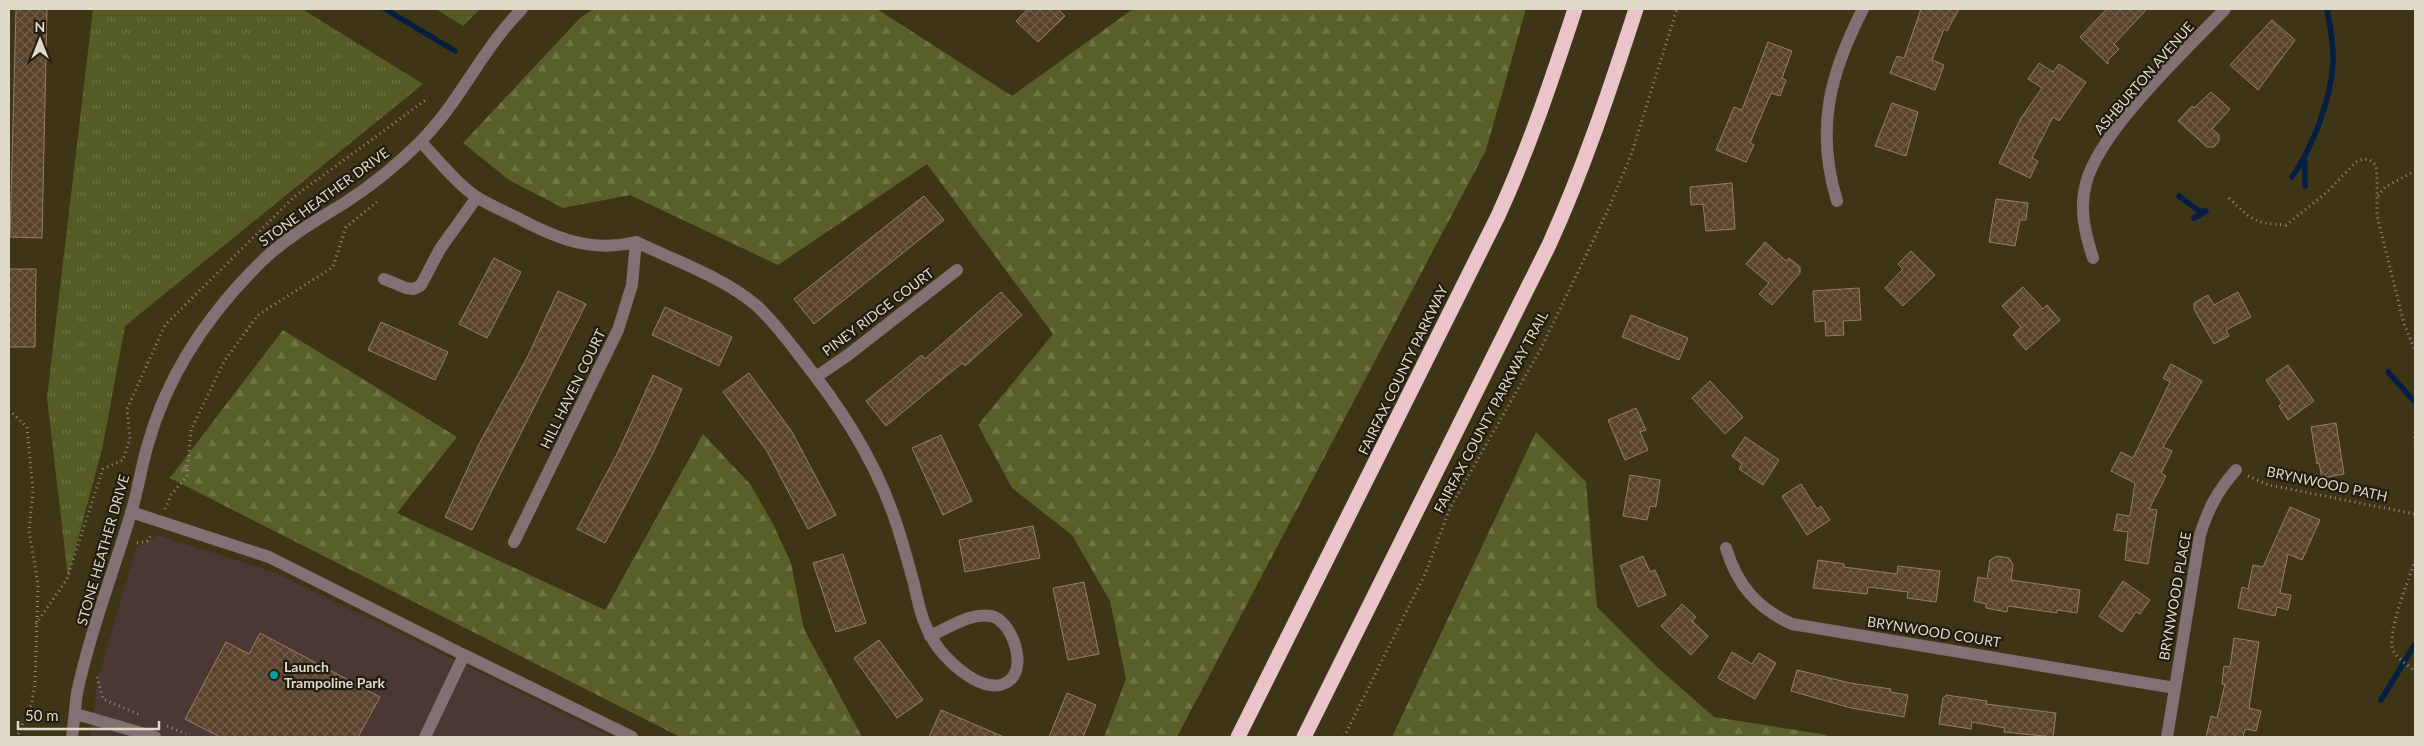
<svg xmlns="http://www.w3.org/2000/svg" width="2424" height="746" viewBox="0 0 2424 746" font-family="Lato,sans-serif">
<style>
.commercial{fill:#4b3733}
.grass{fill:url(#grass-tufts)}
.forest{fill:url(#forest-firs)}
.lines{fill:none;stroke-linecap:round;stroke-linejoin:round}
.stream{stroke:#051e44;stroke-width:5.5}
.building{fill:url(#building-cross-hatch);stroke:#977d65}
.path{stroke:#968e77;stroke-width:3;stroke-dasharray:1 4;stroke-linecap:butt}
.minor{stroke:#817174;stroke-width:12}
.highway{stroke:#ebc3cb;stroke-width:15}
.culture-dot{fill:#0f9aa8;stroke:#211c0f;stroke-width:2}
.labels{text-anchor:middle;stroke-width:4.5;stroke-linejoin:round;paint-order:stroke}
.street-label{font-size:14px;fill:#dfd9c8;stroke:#211c0f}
.poi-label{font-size:14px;font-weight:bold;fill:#dfd9c8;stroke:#211c0f;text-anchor:start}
</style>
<defs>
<pattern id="grass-tufts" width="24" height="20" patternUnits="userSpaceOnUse" patternTransform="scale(1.25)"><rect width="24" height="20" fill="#555b25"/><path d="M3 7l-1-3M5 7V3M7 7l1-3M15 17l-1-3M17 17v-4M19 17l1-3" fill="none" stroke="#6d7243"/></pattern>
<pattern id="forest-firs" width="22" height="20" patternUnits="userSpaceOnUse" patternTransform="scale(1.25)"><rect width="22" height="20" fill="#595f29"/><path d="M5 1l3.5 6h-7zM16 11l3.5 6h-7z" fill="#707547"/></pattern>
<pattern id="building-cross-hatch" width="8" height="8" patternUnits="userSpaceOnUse" patternTransform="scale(1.25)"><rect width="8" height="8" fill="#59422c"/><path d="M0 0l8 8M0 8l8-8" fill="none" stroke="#705d49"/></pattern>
</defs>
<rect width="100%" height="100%" fill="#3e3416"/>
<path class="commercial" d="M158,535L276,573L612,737H90L97,682L136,548Z"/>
<path class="grass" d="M93,9H302L423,84L125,326L103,445L68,577L47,398Z
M436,9H480L463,26Z"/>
<path class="forest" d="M594,9H877L1012,96L1133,9H1526L1486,150L1177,737H1104L1126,679L1110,601L1072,535L1012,488L978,425L1053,334L927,164L778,265L630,195L563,208L509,180L463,143L581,17Z
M283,330L457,437L397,513L605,610L703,434L750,484L772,522L791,563L804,629L862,737H680L170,478Z
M1536,432L1586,482L1597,607L1657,667L1714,717L1827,735V737H1392Z"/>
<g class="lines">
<path class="stream" d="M385,9L455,51
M2305,161V186
M2292,177C2313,147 2331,99 2333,62C2334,45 2330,26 2327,9
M2179,196L2199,211H2206
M2194,218L2206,211
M2388,372L2415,402
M2381,700L2415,644"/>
</g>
<path class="building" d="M16,9H47L42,238L10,237Z
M1028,9H1058L1065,16L1038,42L1016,21Z
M1921,9H1959L1947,31L1944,29L1932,60L1944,65L1935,90L1890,73L1897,56L1904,58Z
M2107,9H2147L2114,44L2119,49L2108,60V64L2080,37Z
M2272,20L2295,40L2258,90L2230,65Z
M1768,42L1792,51L1782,78L1786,80L1780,96L1771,93L1750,143L1754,145L1746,162L1716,150L1734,107L1742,110Z
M2039,63L2053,72L2059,64L2086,82L2059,121L2053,117L2032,158L2038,161L2030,178L1999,163L2021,118L2042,88L2028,79Z
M2211,92L2230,109L2212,129L2219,135V141L2214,147H2207L2178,121L2192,106L2194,108Z
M1892,103L1918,112L1906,156L1875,146Z
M1732,183L1735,229L1706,231L1703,204L1691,205L1690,187Z
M924,196L944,220L814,324L794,299Z
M1996,199L2028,203L2026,220H2020L2015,246L1989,242Z
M1765,242L1786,261L1789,258L1800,267V273L1772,305L1759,294L1769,283L1746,264Z
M1911,251L1935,275L1903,306L1885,288L1903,269L1898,264Z
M494,258L521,272L487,338L459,324Z
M9,269H36L35,347H9Z
M2023,287L2043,309L2047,305L2060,320L2026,350L2013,335L2021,327L2002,306Z
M1859,288L1861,320L1843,321L1844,335L1826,336L1825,321L1815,322L1813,291Z
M558,291L586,304L472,530L445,517L480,442L527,358Z
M1001,292L1022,315L965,366L962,363L886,426L866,401L922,355L925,359Z
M2238,292L2251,317L2226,330L2229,336L2214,344L2194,309V303L2208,295L2214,305Z
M665,307L732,337L719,366L652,335Z
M1631,315L1688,338L1679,360L1622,337Z
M381,322L448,352L435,380L368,350Z
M2171,364L2202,381L2163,447L2172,451L2161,473L2166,476L2149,509L2157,510L2148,564L2125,560L2128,532L2114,530L2117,514L2130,516L2135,483L2111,471L2121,452L2133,458L2170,382L2163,378Z
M2288,365L2314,401L2288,420L2279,406L2282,403L2266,380Z
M749,373L792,432L836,515L808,529L767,451L723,392Z
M653,375L682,389L653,453L605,543L577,529L618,452Z
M1710,381L1743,417L1725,434L1692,398Z
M1636,408L1646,430L1640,432L1648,450L1625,460L1608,420Z
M2336,423L2344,474L2322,478L2319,463L2317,464L2311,427Z
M941,435L972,501L943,515L912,448Z
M1745,437L1779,460L1763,485L1739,469L1742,464L1732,456Z
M1630,475L1660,480L1656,507L1650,506L1647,520L1623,516Z
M1801,484L1817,509L1821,506L1830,520L1807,535L1782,496Z
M2290,507L2320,520L2302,560L2288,554L2280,593L2291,595L2288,610L2277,607L2275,616L2238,608L2242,587L2248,589L2253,565L2263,567Z
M1033,526L1040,558L965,572L959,540Z
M843,554L866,623L836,632L813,563Z
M1643,556L1650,572L1655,570L1666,595L1638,607L1620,566Z
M1997,556L2009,558L2013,565L2011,580L2080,590L2077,613L2057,610V613L2008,606L2007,612L1986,608V604L1974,601L1978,577L1987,579L1990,560Z
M1818,560L1844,564V567L1897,574L1898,566L1940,571L1936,602L1907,598L1908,592L1868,587L1867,594L1813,588Z
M2123,581L2150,600L2140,614L2136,612L2122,632L2099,616Z
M1084,582L1099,654L1068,660L1053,588Z
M1682,604L1696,617L1692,621L1708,636L1691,655L1661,626Z
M260,633L380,697L358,737H220L185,719L226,642L249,654Z
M2234,638L2259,642L2249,708L2261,711L2256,731L2245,729L2243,737H2206L2211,716L2217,718L2225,684H2222L2224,666L2230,667Z
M879,640L923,700L897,718L854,658Z
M1732,652L1752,664L1759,653L1776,663L1755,699L1718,678Z
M1797,670L1850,683L1891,689L1890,692L1908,695L1904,717L1851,708L1791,691Z
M1067,693L1096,705L1083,737H1049Z
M1946,695L1987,701L1986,704L2056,713L2053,737L2004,732L2005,728L1972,722L1971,729L1939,724L1943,698Z
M941,710L1004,737H929Z"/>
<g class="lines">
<path class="path" d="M2378,196L2385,187L2415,171
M2229,198C2252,220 2253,223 2286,225L2326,193L2356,162L2363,159L2370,160L2376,165L2377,176V215L2404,324L2415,350
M9,410L27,427L33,491L29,531L38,584L35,684L31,705L17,737
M2415,432V444
M2248,476L2269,485L2415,514
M165,509L171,495L187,476L191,430L225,360L258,315L333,267L346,227L377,202
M137,543L147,541L152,534
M2415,560C2409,579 2389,628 2392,646C2393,657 2408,665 2415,671
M36,624L67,579L103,469L123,460L130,439L127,409L165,325L295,196L427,99
M97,677L103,699L140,715
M167,726L186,734
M1344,737L1426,572L1450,508L1539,352L1608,210L1631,155L1677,9"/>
<path class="minor" d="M421,142C438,160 457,184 478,198C490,205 503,211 516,217C555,238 591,253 636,242C676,261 723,277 757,306C773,321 786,338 799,355C837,403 871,453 892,511C901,535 907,559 914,584C918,602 922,622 932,638C942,658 987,702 1011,679C1027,664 1011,620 991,616C971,612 948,628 930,636
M1837,201C1815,129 1830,73 1863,9
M2093,258C2085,233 2079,209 2086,183C2100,130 2186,50 2225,9
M384,279L406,288L414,289L421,285L440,249L477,197
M816,377L848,355L957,270
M131,512L269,557L464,655L425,737
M514,542L618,330L632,285L636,242
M1726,548C1737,585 1757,608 1792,624L2175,688
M464,655L632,737
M76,714L155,737
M72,737C74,723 75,707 77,693C90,632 113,573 131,513C138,491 141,467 148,444C168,373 210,312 262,261C287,237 317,220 346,202C372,185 397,165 419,143C459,104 481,50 522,9
M2167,737L2200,535C2208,509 2218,490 2236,470"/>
<path class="highway" d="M1238,737L1498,216C1529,148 1552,79 1575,9
M1304,737L1549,245C1584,168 1610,89 1636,9"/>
</g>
<circle class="culture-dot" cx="274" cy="675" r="5"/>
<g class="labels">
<g class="street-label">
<text transform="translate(2144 78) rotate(-49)" y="5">ASHBURTON AVENUE</text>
<text transform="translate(324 197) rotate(-36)" y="5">STONE HEATHER DRIVE</text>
<text transform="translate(878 312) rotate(-37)" y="5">PINEY RIDGE COURT</text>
<text transform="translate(1403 370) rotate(-64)" y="5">FAIRFAX COUNTY PARKWAY</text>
<text transform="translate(573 389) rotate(-64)" y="5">HILL HAVEN COURT</text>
<text transform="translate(1491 412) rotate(-62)" y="5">FAIRFAX COUNTY PARKWAY TRAIL</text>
<text transform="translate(2327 484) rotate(12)" y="5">BRYNWOOD PATH</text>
<text transform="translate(103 550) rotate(-74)" y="5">STONE HEATHER DRIVE</text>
<text transform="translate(2175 596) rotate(-80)" y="5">BRYNWOOD PLACE</text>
<text transform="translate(1934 632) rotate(9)" y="5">BRYNWOOD COURT</text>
</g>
<g class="poi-label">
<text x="284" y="672">Launch<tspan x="284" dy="16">Trampoline Park</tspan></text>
</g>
</g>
<rect width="2424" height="746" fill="none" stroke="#dfd9c8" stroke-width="20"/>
<g transform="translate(40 40)" stroke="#211c0f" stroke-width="4" paint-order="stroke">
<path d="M0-4L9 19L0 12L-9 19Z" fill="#dfd9c8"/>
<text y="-8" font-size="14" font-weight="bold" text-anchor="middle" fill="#dfd9c8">N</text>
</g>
<path d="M18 721v8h141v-8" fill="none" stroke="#dfd9c8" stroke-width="2.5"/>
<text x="25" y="721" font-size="15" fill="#dfd9c8" stroke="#211c0f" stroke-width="4" paint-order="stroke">50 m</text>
</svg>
